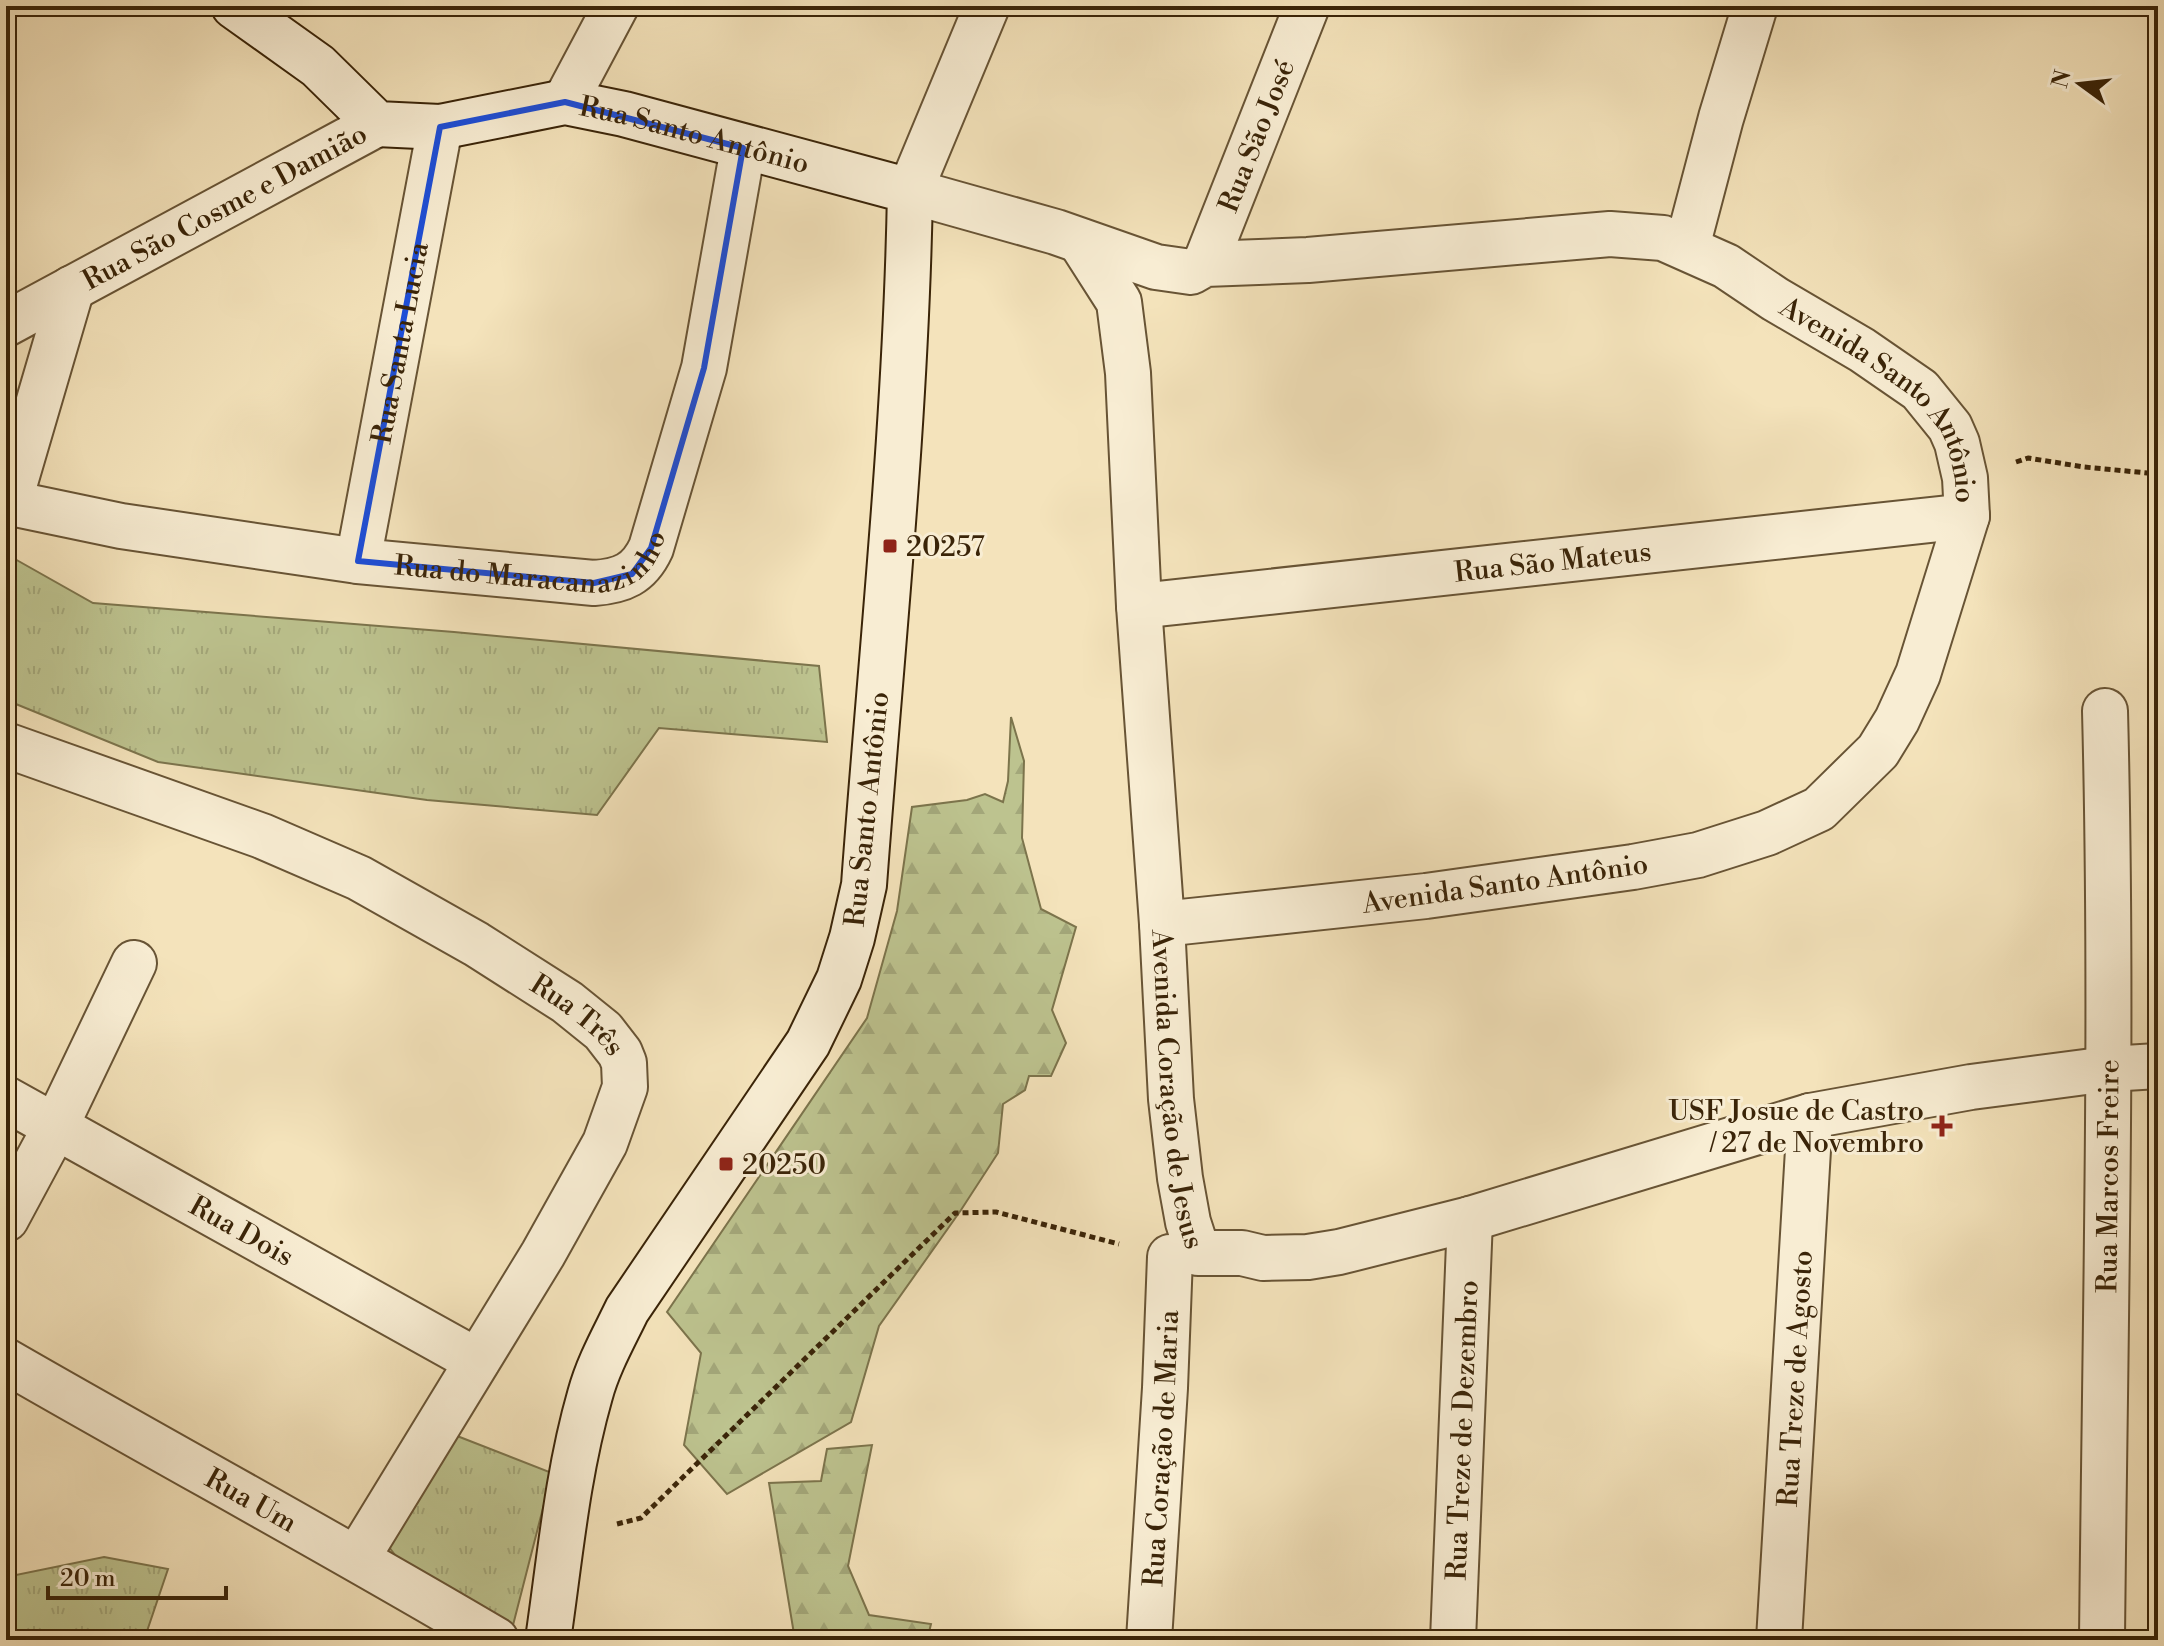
<svg xmlns="http://www.w3.org/2000/svg" width="2164" height="1646" viewBox="0 0 2164 1646" font-family="'Libre Bodoni',serif">
<style>
.grass{fill:url(#grass-tufts);stroke:#7c744c;stroke-width:2}
.forest{fill:url(#forest-firs);stroke:#7c744c;stroke-width:2}
.lines{fill:none;stroke-linecap:round;stroke-linejoin:round}
.minor-casing{stroke:#685435;stroke-width:48}
.secondary-casing{stroke:#3a2408;stroke-width:48}
.path{stroke:#3a2408;stroke-width:5;stroke-dasharray:6 4;stroke-linecap:butt}
.minor{stroke:#f8edd3;stroke-width:44}
.secondary{stroke:#f8edd3;stroke-width:44}
.marked{fill:none;stroke:#1d4ed8;stroke-width:6;stroke-linejoin:round}
.poi-dot{fill:#8f2418;stroke:#f8edd3;stroke-width:3}
.labels{text-anchor:middle;stroke-width:6;stroke-linejoin:round;paint-order:stroke}
.street-label{font-size:28px;fill:#3a2408;stroke:#f8edd3}
.poi-label{font-size:28px;fill:#3a2408;stroke:#f8edd3;text-anchor:start}
</style>
<defs>
<pattern id="grass-tufts" width="24" height="20" patternUnits="userSpaceOnUse" patternTransform="scale(2)"><rect width="24" height="20" fill="#bdc38f"/><path d="M3 7l-1-3M5 7V3M7 7l1-3M15 17l-1-3M17 17v-4M19 17l1-3" fill="none" stroke="#a3a77a"/></pattern>
<pattern id="forest-firs" width="22" height="20" patternUnits="userSpaceOnUse" patternTransform="scale(2)"><rect width="22" height="20" fill="#bdc38f"/><path d="M5 1l3.5 6h-7zM16 11l3.5 6h-7z" fill="#a3a77a"/></pattern>
</defs>
<rect width="100%" height="100%" fill="#f4e3bb"/>
<filter id="stains"><feTurbulence type="fractalNoise" baseFrequency=".0025" numOctaves="4"/><feColorMatrix values="0 0 0 0 .2 0 0 0 0 .09 0 0 0 0 .02 0 0 0 .5 -.17"/></filter>
<radialGradient id="worn" r=".72"><stop offset=".6" stop-color="#630" stop-opacity="0"/><stop offset="1" stop-color="#630" stop-opacity=".3"/></radialGradient>
<path class="grass" d="M6,554L93,603L454,632L819,666L827,742L659,728L597,815L427,800L158,762L6,700Z
M452,1434L552,1473L511,1633L412,1577L382,1538Z
M104,1557L168,1569L144,1640H6V1577Z"/>
<path class="forest" d="M1011,717L1024,761L1022,838L1041,909L1076,927L1052,1010L1066,1043L1051,1076H1029L1025,1090L1003,1104L998,1153L961,1210L879,1326L851,1422L727,1494L684,1445L701,1353L667,1312L867,1018L897,911L912,807L967,800L985,794L1003,802L1008,781Z
M872,1445L848,1566L869,1615L931,1624L927,1640H795L769,1483L821,1481L827,1449Z"/>
<g class="lines">
<defs>
<g id="minor">
<path id="s1" d="M987,6L910,191L1056,232L1156,267L1191,272L1205,264L1308,260L1610,234L1663,238L1726,266L1775,299L1862,350L1920,390L1950,427L1957,443L1965,478L1967,516L1918,674L1897,720L1878,751L1819,809L1767,833L1698,855L1633,867L1426,896L1162,924"/>
<path d="M565,102L616,6"/>
<path id="s2" d="M1080,241L1119,302L1128,373L1139,606L1162,924L1171,1099L1180,1178L1188,1222L1198,1253H1242L1263,1258L1308,1257L1339,1252L1470,1219L1810,1116L1971,1087L2108,1069L2158,1066"/>
<path d="M1687,247L1721,118L1755,6"/>
<path id="s3" d="M1205,264L1307,6"/>
<path id="s4" d="M6,324L377,124"/>
<path id="s5" d="M6,502L121,526L358,561L594,583C622,581 639,574 651,548L704,368L743,148"/>
<path d="M9,503L72,288"/>
<path id="s6" d="M358,561L440,127"/>
<path id="s7" d="M1139,606L1967,516"/>
<path id="s8" d="M6,745L262,836L359,878L476,944L567,1002L603,1031L620,1053L624,1063L625,1087L605,1143L543,1254L357,1558"/>
<path id="s9" d="M6,1099L477,1361"/>
<path d="M6,1219L56,1126L134,963"/>
<path id="s10" d="M6,1361C169,1455 334,1544 496,1640"/>
<path id="s11" d="M1149,1640L1165,1388L1170,1257"/>
<path id="s12" d="M1453,1640L1470,1219"/>
<path id="s13" d="M1779,1640L1810,1116"/>
<path id="s14" d="M2102,1640C2105,1331 2113,1021 2105,711"/>
</g>
<g id="secondary">
<path id="s15" d="M234,6L318,66L377,124L440,127L565,102L624,114L910,191C906,423 881,654 864,885L852,938L839,979L808,1043L627,1310C614,1337 598,1365 590,1395C567,1475 560,1558 548,1640"/>
</g>
</defs>
<use href="#minor" class="minor-casing"/>
<use href="#secondary" class="secondary-casing"/>
<path class="path" d="M2016,462L2028,458L2084,467L2158,474
M617,1524L641,1518L955,1213L996,1212L1119,1244"/>
<use href="#minor" class="minor"/>
<use href="#secondary" class="secondary"/>
</g>
<path class="marked" d="M565,102L743,148L704,368L651,548L632,574L594,583L358,561L440,127Z"/>
<g class="poi-dot">
<rect x="882" y="538" width="16" height="16" rx="4"/>
<path d="M1938 1114h8v8h8v8h-8v8h-8v-8h-8v-8h8z"/>
<rect x="718" y="1156" width="16" height="16" rx="4"/>
</g>
<g class="labels">
<g class="street-label">
<text dy="10" stroke="none"><textPath href="#s3" startOffset="138">Rua São José</textPath></text>
<text dy="10" stroke="none"><textPath href="#s15" startOffset="510">Rua Santo Antônio</textPath></text>
<text dy="10" stroke="none"><textPath href="#s4" startOffset="248">Rua São Cosme e Damião</textPath></text>
<text dy="10" stroke="none"><textPath href="#s6" startOffset="222">Rua Santa Lucia</textPath></text>
<text dy="10" stroke="none"><textPath href="#s1" startOffset="1250">Avenida Santo Antônio</textPath></text>
<text dy="10" stroke="none"><textPath href="#s5" startOffset="538">Rua do Maracanazinho</textPath></text>
<text dy="10" stroke="none"><textPath href="#s7" startOffset="416">Rua São Mateus</textPath></text>
<text transform="translate(866 809) rotate(-84)" y="10">Rua Santo Antônio</text>
<text transform="translate(1505 883) rotate(-8)" y="10">Avenida Santo Antônio</text>
<text dy="10" stroke="none"><textPath href="#s8" startOffset="636">Rua Três</textPath></text>
<text dy="10" stroke="none"><textPath href="#s2" startOffset="862">Avenida Coração de Jesus</textPath></text>
<text dy="10" stroke="none"><textPath href="#s14" startOffset="464">Rua Marcos Freire</textPath></text>
<text dy="10" stroke="none"><textPath href="#s9" startOffset="270">Rua Dois</textPath></text>
<text dy="10" stroke="none"><textPath href="#s13" startOffset="262">Rua Treze de Agosto</textPath></text>
<text dy="10" stroke="none"><textPath href="#s12" startOffset="210">Rua Treze de Dezembro</textPath></text>
<text dy="10" stroke="none"><textPath href="#s11" startOffset="192">Rua Coração de Maria</textPath></text>
<text dy="10" stroke="none"><textPath href="#s10" startOffset="282">Rua Um</textPath></text>
</g>
<g class="poi-label">
<text x="906" y="556">20257</text>
<text x="1924" y="1120" text-anchor="end">USF Josue de Castro<tspan x="1924" dy="32">/ 27 de Novembro</tspan></text>
<text x="742" y="1174">20250</text>
</g>
</g>
<rect width="2164" height="1646" fill="none" stroke="#f4e3bb" stroke-width="32"/>
<rect x="8" y="8" width="2148" height="1630" fill="none" stroke="#3a2408" stroke-width="4"/>
<rect x="16" y="16" width="2132" height="1614" fill="none" stroke="#3a2408" stroke-width="2"/>
<g transform="translate(2080 84) rotate(285)" stroke="#f8edd3" stroke-width="6" paint-order="stroke">
<path d="M0-6L14 30L0 20L-14 30Z" fill="#3a2408"/>
<text y="-12" font-size="22" font-weight="bold" text-anchor="middle" fill="#3a2408">N</text>
</g>
<path d="M48 1586v12h178v-12" fill="none" stroke="#3a2408" stroke-width="4"/>
<text x="60" y="1586" font-size="24" fill="#3a2408" stroke="#f8edd3" stroke-width="6" paint-order="stroke">20 m</text>
<rect width="100%" height="100%" filter="url(#stains)"/>
<rect width="100%" height="100%" fill="url(#worn)"/>
</svg>
